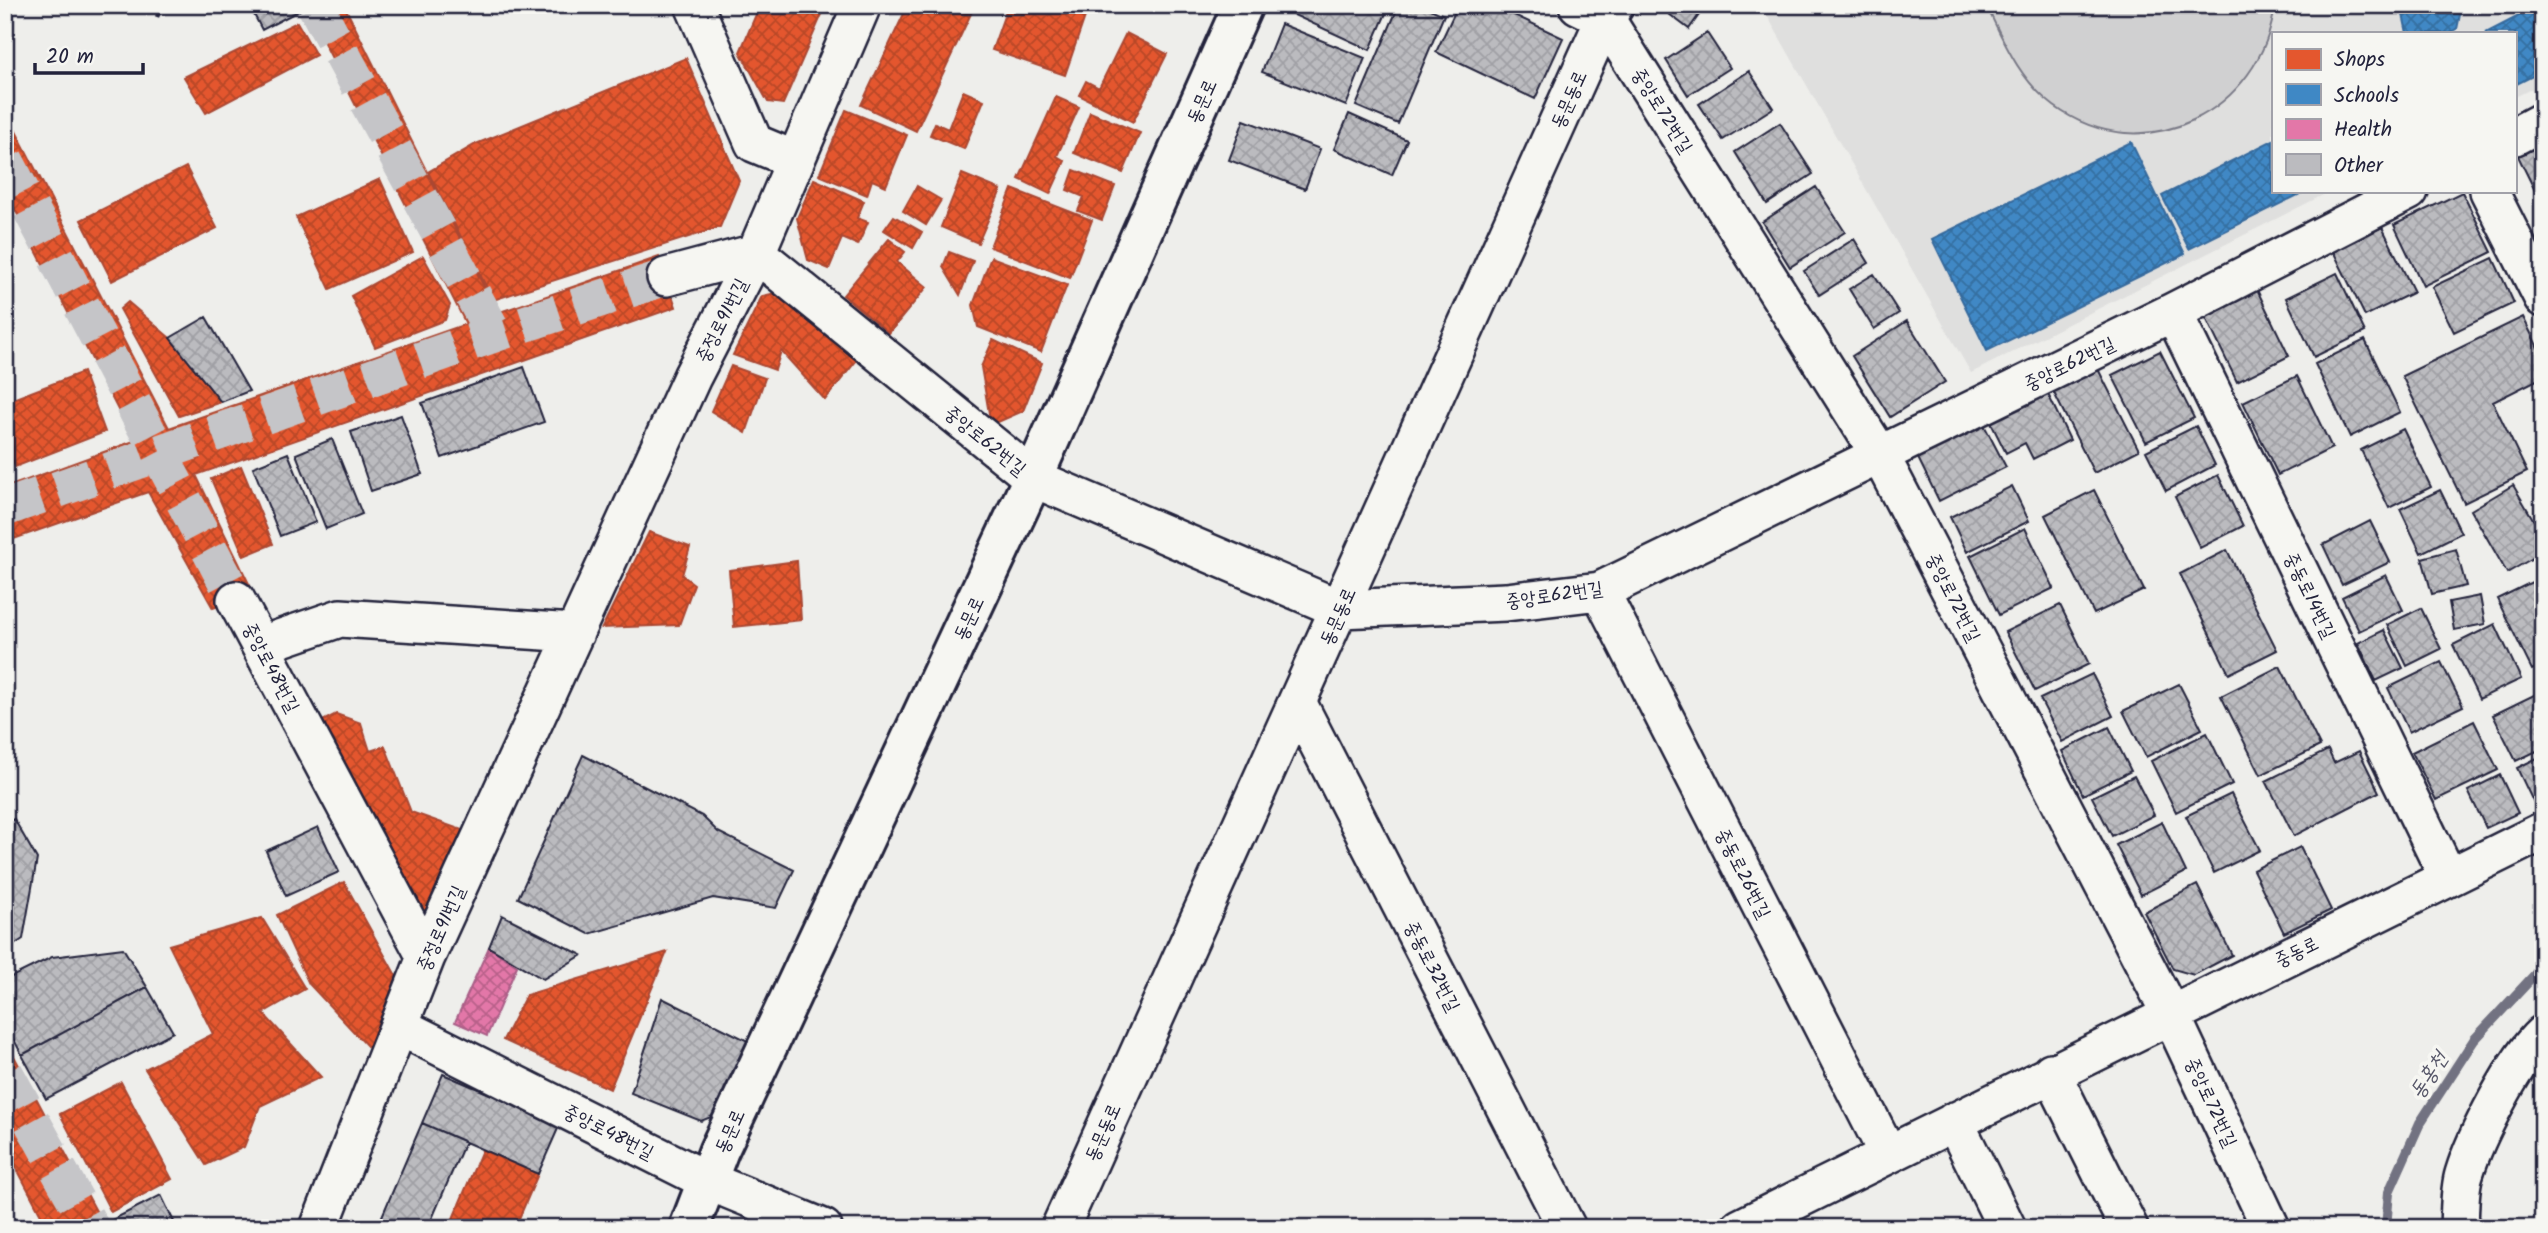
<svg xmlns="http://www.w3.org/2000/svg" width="2548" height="1233" viewBox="0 0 2548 1233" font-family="Kalam,'Poor Story',sans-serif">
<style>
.built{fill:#dfdfde}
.park{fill:#d0d0d1;stroke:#797986;stroke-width:2}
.shops{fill:url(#shops-cross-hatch);stroke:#aa4732;stroke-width:2}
.schools{fill:url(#schools-cross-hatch);stroke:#36699c;stroke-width:2}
.health{fill:url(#health-cross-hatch);stroke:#a95e87;stroke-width:2}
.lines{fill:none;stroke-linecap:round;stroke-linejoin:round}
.stream{stroke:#727281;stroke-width:10}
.building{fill:url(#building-cross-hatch);stroke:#22223b;stroke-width:2}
.street-tunnel{stroke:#c5c5c8;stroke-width:37;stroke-dasharray:37 18;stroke-linecap:butt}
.street-casing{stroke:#22223b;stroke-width:42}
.secondary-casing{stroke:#22223b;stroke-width:44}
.path{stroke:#22223b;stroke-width:4.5;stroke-dasharray:5 5;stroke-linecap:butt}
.street{stroke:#f6f6f2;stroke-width:37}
.secondary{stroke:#f6f6f2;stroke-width:38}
.labels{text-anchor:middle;stroke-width:7;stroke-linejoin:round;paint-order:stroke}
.street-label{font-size:19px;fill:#22223b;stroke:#f6f6f2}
.water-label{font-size:21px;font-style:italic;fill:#575769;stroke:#f6f6f2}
</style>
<defs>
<pattern id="shops-cross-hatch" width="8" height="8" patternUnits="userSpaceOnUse" patternTransform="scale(1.75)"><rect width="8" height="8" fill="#e4572e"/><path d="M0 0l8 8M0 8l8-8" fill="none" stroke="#b84828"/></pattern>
<pattern id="schools-cross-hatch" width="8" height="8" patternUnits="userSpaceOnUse" patternTransform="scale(1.75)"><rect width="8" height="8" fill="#3f88c5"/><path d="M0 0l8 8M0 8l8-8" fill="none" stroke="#346fa1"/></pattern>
<pattern id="health-cross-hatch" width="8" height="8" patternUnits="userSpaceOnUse" patternTransform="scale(1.75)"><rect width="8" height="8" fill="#e377a8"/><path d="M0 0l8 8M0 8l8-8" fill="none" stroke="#b8618a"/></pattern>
<pattern id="building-cross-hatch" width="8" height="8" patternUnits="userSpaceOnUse" patternTransform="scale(1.75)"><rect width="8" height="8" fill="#bbbbbf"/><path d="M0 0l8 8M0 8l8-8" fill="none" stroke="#a0a0a5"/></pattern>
</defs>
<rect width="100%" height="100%" fill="#eeeeeb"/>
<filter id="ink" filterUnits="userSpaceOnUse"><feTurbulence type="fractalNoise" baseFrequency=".0143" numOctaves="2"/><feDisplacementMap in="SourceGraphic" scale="14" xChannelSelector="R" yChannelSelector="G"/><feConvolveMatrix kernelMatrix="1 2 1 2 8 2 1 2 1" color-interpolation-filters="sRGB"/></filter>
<g filter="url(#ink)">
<path class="built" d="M1761,5H2543V83L2515,97V33H2273V191H2331L1971,373Z"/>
<path class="park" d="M1986,5H2275C2262,111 2144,172 2054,106C2020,81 2004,42 1986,5Z"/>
<path class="shops" d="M305,5H344L497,313L659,257L676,307L196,475L254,594L213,608L148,492L5,542V488L134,441L5,190V110L169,428L466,324Z
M760,5H826L783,104L768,102L740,52Z
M908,5H975L916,131L861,105Z
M1008,5H1089L1065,75L992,50Z
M297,22L316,55L206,113L184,77Z
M1126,33L1167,54L1133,122L1079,95L1086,81L1099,88Z
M686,58L739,181L720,227L493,300L428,172L476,144Z
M963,91L984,100L964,149L930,135L935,123L948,129Z
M1056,97L1079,107L1057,156L1065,161L1050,194L1019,179Z
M846,110L907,135L886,186L872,180L867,195L819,175Z
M1090,112L1140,133L1123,173L1074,153Z
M186,167L217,228L112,281L81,220Z
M1074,170L1115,186L1102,220L1078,211L1084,197L1067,190Z
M962,174L1001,190L978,243L941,227Z
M380,179L413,252L330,289L296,217Z
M814,179L864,201L857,218L868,222L858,245L842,238L829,269L808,260L797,218Z
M917,186L941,200L926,225L903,211Z
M1012,189L1092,220L1070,278L990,247Z
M894,216L922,232L913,248L884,230Z
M889,239L905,252L897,262L927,287L889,333L843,295Z
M949,252L973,261L960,295L943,267Z
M423,256L450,305L445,320L375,347L351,296Z
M991,257L1067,285L1041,352L978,327L973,305Z
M784,291L861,355L825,400L781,351L775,370L733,355L762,296Z
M128,302L170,338L221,402L179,416L120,309Z
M993,340L1042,363L1023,411L991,425L981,367Z
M731,366L765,378L746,433L711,411Z
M83,372L105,432L15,467L5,441V402Z
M241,466L273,544L244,556L211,479Z
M649,532L690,547L682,575L694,584L679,625L602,628Z
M797,561L801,620L734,627L729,570Z
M336,714L361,723L370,751L385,746L411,812L465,831L431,920H419L313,726Z
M344,882L404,990L369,1048L309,984L277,915Z
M262,918L305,989L263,1013L321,1077L260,1106L244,1147L206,1165L145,1069L213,1034L169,945Z
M667,952L610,1089L503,1040L526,995Z
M5,1039L105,1228H48L5,1146Z
M121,1082L172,1179L111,1212L60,1114Z
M482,1150L538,1174L515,1228H449Z"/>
<path class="schools" d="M2401,5H2462L2457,29L2450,33H2407Z
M2540,5H2543V71L2515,85V33H2486Z
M2273,140V191H2306L2189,249L2162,196Z
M2131,142L2185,254L1987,351L1932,239Z"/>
<path class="health" d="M489,947L517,966L487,1036L455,1022Z"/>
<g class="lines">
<path class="stream" d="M2386,1228L2389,1192L2420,1123L2474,1040L2543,966"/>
</g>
<path class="building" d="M249,5H305L306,7L262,30Z
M1298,5H1375L1387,11L1370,50L1294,15Z
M1399,5H1421L1444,15L1398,124L1356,106Z
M1458,5H1493L1563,38L1535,99L1436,52Z
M1657,5H1706L1689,29Z
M1281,24L1365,58L1346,106L1262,72Z
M1707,33L1730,68L1688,95L1666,60Z
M1749,71L1773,108L1723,140L1699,104Z
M1349,114L1407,140L1392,175L1334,149Z
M1244,120L1320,149L1305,189L1229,160Z
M1780,123L1813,174L1767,204L1735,152Z
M2543,144V207L2518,156Z
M1816,187L1845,232L1790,267L1762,222Z
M2462,192L2492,252L2423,286L2394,225Z
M2382,227L2414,292L2365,316L2333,251Z
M1854,239L1869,263L1819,295L1804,271Z
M2493,258L2514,303L2454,332L2432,287Z
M2337,273L2365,332L2314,357L2286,298Z
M1874,274L1899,313L1874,329L1849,289Z
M2257,290L2289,356L2237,382L2205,316Z
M206,317L249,391L221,402L170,338Z
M2523,317L2543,358V377L2493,402L2527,472L2464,503L2402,376Z
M1907,321L1945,382L1890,417L1852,356Z
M2365,340L2400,412L2350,437L2315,364Z
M2160,351L2194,418L2146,442L2112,375Z
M524,367L544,422L442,458L422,403Z
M2098,369L2139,450L2094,473L2053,391Z
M2297,376L2332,448L2278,475L2243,402Z
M2046,390L2070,440L2033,459L2025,443L2006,453L1989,419Z
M401,415L422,474L371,491L351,432Z
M1983,423L2006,467L1939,501L1917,456Z
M2196,426L2215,465L2166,491L2146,451Z
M2403,429L2431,487L2389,508L2361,450Z
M332,439L362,514L326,529L296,454Z
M288,453L316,522L280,536L253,467Z
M2218,475L2243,526L2200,548L2175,497Z
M2513,485L2543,536V552L2507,573L2471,510Z
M2012,486L2029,521L1967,552L1950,517Z
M2094,490L2144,590L2094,614L2045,515Z
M2440,490L2461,533L2421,553L2400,509Z
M2370,521L2390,562L2342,585L2323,545Z
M2025,528L2054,588L1999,615L1970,556Z
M2456,549L2466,586L2432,594L2422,558Z
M2227,550L2277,650L2229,674L2180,574Z
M2386,575L2403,610L2359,631L2342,597Z
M2540,578L2543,584V665L2532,670L2497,599Z
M2480,596L2485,624L2454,630L2449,602Z
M2060,605L2089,664L2035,691L2005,632Z
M2421,608L2441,649L2407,666L2387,625Z
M2495,624L2521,679L2479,699L2453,645Z
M2384,630L2403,668L2376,681L2358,643Z
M2441,662L2463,706L2409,732L2388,688Z
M2280,666L2320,746L2261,775L2221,696Z
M2092,674L2113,716L2062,742L2040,699Z
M2179,684L2202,729L2146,757L2123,711Z
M2538,693L2543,703V748L2516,761L2493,715Z
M2474,721L2498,770L2436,800L2412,752Z
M2109,727L2131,771L2083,795L2062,751Z
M2207,733L2232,784L2176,812L2151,761Z
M2328,750L2334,763L2359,751L2379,792L2294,836L2266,781Z
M583,755L702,816L718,832L794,870L776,908L713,898L589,934L518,898Z
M2543,755V807L2537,810L2517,768Z
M2500,775L2518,813L2486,828L2468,791Z
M2134,776L2154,815L2112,836L2092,797Z
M2231,794L2260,850L2214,873L2186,816Z
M14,819L37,859L23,939L5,951V823Z
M2162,822L2186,872L2141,895L2116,845Z
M318,827L339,872L286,896L266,851Z
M2300,847L2331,910L2284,933L2253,870Z
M2197,885L2232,955L2194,975L2173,969L2144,912Z
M502,915L582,955L543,979L489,947Z
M123,948L147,987L22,1055L5,1023V980L52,957Z
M147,987L173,1032L46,1099L22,1055Z
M662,998L752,1043L726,1111L701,1121L631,1093Z
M443,1074L560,1124L538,1174L422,1123Z
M422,1123L465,1142L428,1228H377Z
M161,1195L177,1228H116L112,1220Z"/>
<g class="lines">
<path class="street-tunnel" d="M315,5L494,334
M5,160L236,600
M5,508L494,334L666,277
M5,1073L91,1228"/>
<defs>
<path id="street" d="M694,5L754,143L795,160
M1578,5L1605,18L1880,455L2170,1013L2271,1228
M2515,136L2543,121
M2489,191L2543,298
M666,277L756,253L1033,478L1340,609L1506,602L1600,591L2173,312L2409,191
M2173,312L2448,877
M1600,591L1888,1154
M236,600L426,957
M262,648L273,641L340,618L575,633
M1298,704L1567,1228
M399,1026L708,1181L823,1228
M2051,1072L2129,1228
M1954,1121L2007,1228
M319,1228L426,957L692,377L756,253L862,5
M1060,1228L1605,18
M1740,1228L2543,831
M2459,1228C2460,1211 2459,1190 2464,1174C2475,1138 2515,1059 2543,1034"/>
<path id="secondary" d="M1605,18L1614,5
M689,1228L719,1150L1033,478L1243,5"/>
</defs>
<use href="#street" class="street-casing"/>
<use href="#secondary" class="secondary-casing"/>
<path class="path" d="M157,17L162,5"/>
<use href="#street" class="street"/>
<use href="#secondary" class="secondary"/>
</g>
</g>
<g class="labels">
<g class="street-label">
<text transform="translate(1568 99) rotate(-66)" y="7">동문동로</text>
<text transform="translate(1201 101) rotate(-66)" y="7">동문로</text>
<text transform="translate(1663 110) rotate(58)" y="7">중앙로72번길</text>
<text transform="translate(721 320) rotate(-63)" y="7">중정로91번길</text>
<text transform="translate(2069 363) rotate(-26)" y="7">중앙로62번길</text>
<text transform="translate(986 440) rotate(39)" y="7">중앙로62번길</text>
<text transform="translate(1554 594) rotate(-8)" y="7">중앙로62번길</text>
<text transform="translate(2311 595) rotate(64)" y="7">중동로14번길</text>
<text transform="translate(1954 597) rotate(63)" y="7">중앙로72번길</text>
<text transform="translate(1337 616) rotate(-66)" y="7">동문동로</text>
<text transform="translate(968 618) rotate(-65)" y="7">동문로</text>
<text transform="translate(272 667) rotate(62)" y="7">중앙로48번길</text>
<text transform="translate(1744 873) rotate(63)" y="7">중동로26번길</text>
<text transform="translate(440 928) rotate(-66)" y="7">중정로91번길</text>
<text transform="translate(2296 951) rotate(-26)" y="7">중동로</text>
<text transform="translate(1433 966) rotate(63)" y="7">중동로32번길</text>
<text transform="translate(2212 1102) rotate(65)" y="7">중앙로72번길</text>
<text transform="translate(609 1131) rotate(27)" y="7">중앙로48번길</text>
<text transform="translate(729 1131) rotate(-66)" y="7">동문로</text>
<text transform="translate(1102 1132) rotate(-66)" y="7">동문동로</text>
</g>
<g class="water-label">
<text transform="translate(2428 1075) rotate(-57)" y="7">동홍천</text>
</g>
</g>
<rect width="2548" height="1233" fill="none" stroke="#f6f6f2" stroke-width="28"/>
<rect x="14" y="14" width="2520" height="1205" fill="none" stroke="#22223b" stroke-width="2.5" filter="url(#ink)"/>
<rect x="2272" y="32" width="245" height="161" fill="#f6f6f2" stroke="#a1a1a9" stroke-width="2"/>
<rect x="2286" y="49" width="35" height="21" fill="#e4572e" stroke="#a1a1a9" stroke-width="2"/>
<text x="2334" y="66" font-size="21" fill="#22223b">Shops</text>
<rect x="2286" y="84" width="35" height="21" fill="#3f88c5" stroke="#a1a1a9" stroke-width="2"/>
<text x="2334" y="102" font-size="21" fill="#22223b">Schools</text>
<rect x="2286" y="119" width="35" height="21" fill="#e377a8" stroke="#a1a1a9" stroke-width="2"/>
<text x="2334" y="136" font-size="21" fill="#22223b">Health</text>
<rect x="2286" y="154" width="35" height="21" fill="#bbbbbf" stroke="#a1a1a9" stroke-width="2"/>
<text x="2334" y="172" font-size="21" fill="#22223b">Other</text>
<path d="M35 63v10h108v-10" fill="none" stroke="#22223b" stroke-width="3.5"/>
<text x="46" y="63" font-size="21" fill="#22223b" stroke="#f6f6f2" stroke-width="5" paint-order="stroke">20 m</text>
</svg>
